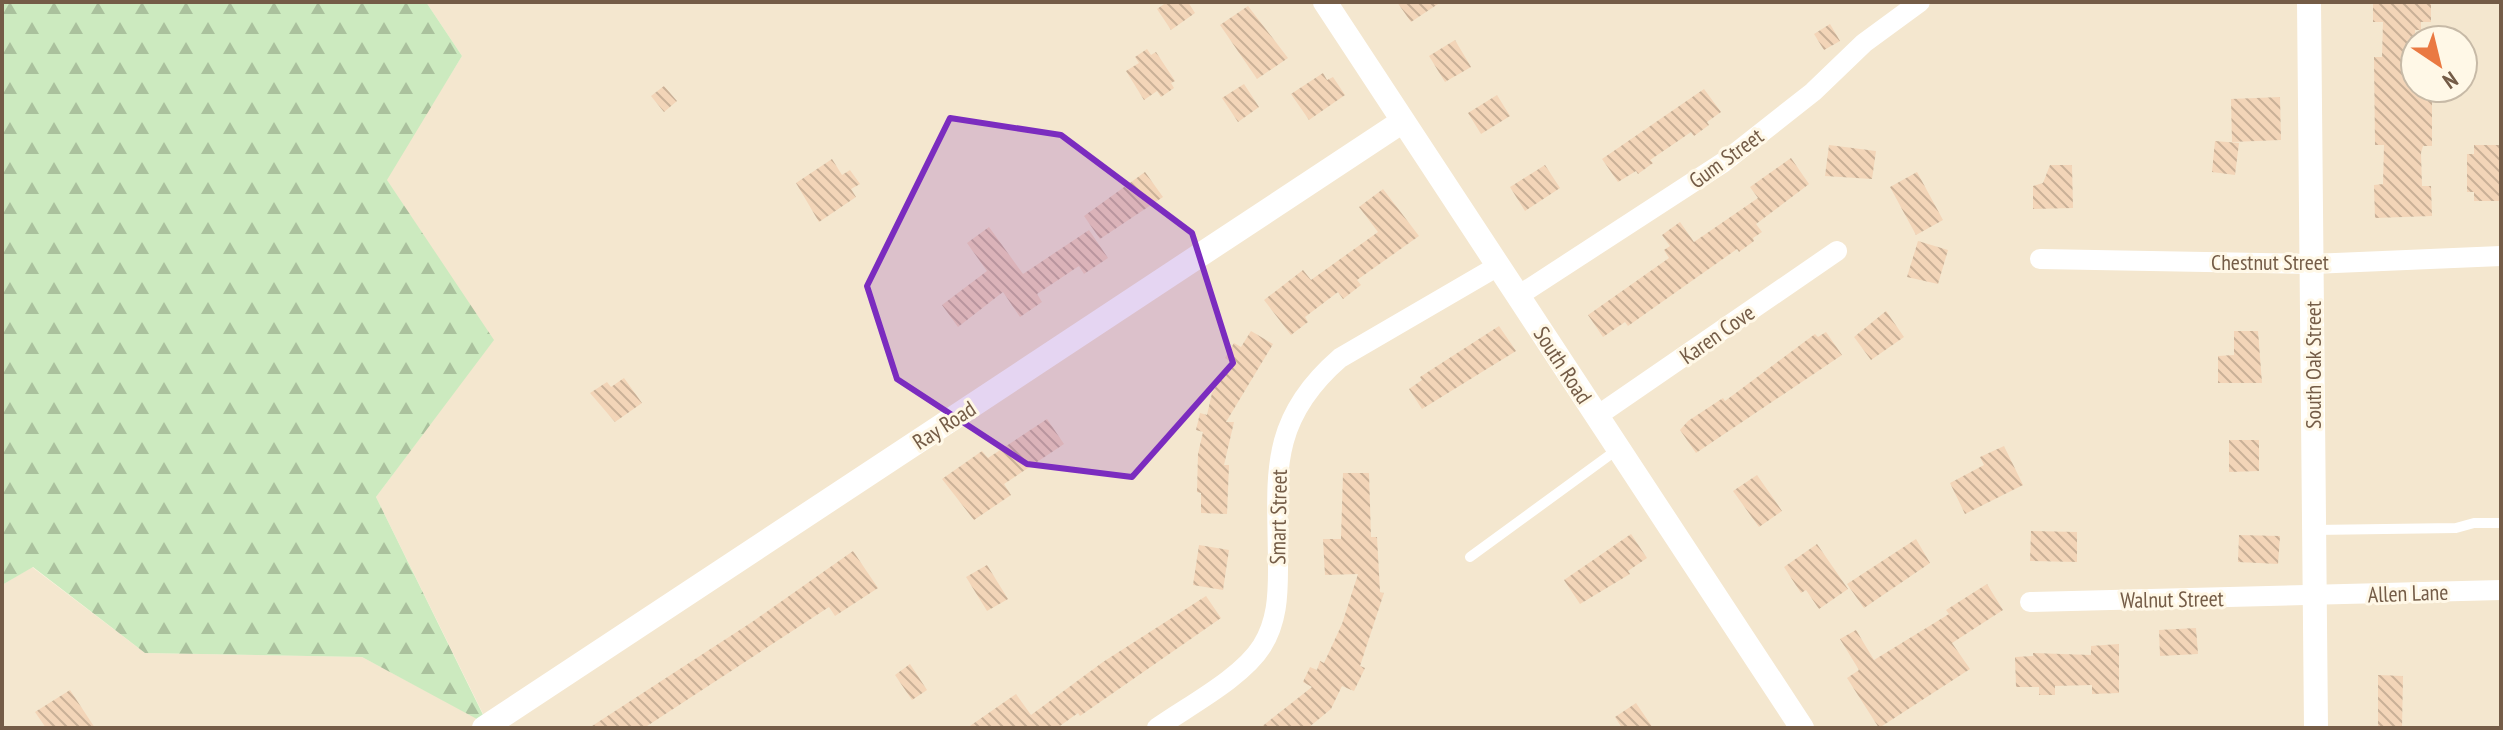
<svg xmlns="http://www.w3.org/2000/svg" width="2503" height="730" viewBox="0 0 2503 730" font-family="'PT Sans Narrow',sans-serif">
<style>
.residential{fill:#f4e7cf;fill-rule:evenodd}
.forest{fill:url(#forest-firs)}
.building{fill:url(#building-back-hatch)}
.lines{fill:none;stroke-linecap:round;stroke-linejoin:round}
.service{stroke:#fff;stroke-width:10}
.minor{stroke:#fff;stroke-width:20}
.tertiary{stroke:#fff;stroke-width:24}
.marked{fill:#7b2cbf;fill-opacity:0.2;stroke:#7b2cbf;stroke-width:6;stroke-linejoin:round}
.labels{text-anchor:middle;stroke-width:6;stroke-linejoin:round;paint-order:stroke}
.street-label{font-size:22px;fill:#745c47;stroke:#fff8e7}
</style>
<defs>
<pattern id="forest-firs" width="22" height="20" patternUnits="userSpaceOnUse" patternTransform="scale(2)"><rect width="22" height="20" fill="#cceabf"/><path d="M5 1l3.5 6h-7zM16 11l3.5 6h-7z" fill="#aac19d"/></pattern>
<pattern id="building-back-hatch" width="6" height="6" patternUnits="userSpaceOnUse" patternTransform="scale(2)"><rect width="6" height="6" fill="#f3d5b8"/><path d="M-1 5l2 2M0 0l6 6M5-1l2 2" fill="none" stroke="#c9b097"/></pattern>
</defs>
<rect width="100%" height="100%" fill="#fdf5e1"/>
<path class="residential" d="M426,2H2501V728H2V585L32,567L145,653L362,657L488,724L376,497L493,340L386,179L462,56ZM2415,40H2463V88H2415Z"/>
<path class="forest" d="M2,2H426L462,56L387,180L494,340L376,497L488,725L362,657L145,653L33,567L2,585Z"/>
<path class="building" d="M1167,2H1188L1195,13L1171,30L1157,9Z
M1397,2H1441L1411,22Z
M2373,2H2431V22H2421V30H2415V88H2432V146H2423L2421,153L2422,186H2431L2432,216L2375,218L2374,185L2383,184L2384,145H2375L2374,57H2382L2383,22H2373Z
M1248,6L1288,58L1257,79L1220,25Z
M1830,24L1840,41L1824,50L1814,34Z
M1455,40L1471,67L1445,82L1429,56Z
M1147,49L1151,55L1156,52L1175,81L1171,83L1174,88L1161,97L1157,91L1144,100L1126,71L1139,63L1135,57Z
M1323,73L1327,80L1333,77L1345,95L1309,120L1291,94Z
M1244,84L1259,107L1238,122L1222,98Z
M664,86L677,101L664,112L651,96Z
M1704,89L1721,112L1707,122L1709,125L1694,136L1691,132L1681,139L1650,160L1653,163L1638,174L1636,171L1618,182L1602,159Z
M1497,95L1510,116L1481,134L1468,113Z
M2280,97L2281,140L2232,142L2231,99Z
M2215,141L2239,143L2235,175L2212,172Z
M1829,145L1876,151L1872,179L1825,176Z
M2474,145H2501V201H2474V192H2467V154H2474Z
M1791,158L1809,184L1756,224L1762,232L1753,238L1754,241L1739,252L1737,249L1628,326L1625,322L1603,337L1588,315L1669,258L1664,250L1670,246L1662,235L1680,222L1694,242L1758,198L1750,187Z
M832,159L842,175L850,170L860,184L851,189L856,197L819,222L796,183Z
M1545,165L1560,188L1525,211L1510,187Z
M2050,165H2072L2073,208L2033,209V186L2043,183Z
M1145,172L1163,197L1100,239L1084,216Z
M1917,172L1943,220L1916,235L1890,187Z
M1383,189L1419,236L1357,280L1361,285L1343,299L1338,292L1305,317L1308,322L1291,335L1264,300L1303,270L1311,280L1378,232L1359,207Z
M989,227L1023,274L1089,230L1108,258L1084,274L1079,266L1037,294L1042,302L1020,317L1003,292L958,327L942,305L987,271L967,243Z
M1918,241L1948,250L1938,284L1907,277Z
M1886,311L1904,337L1871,360L1854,337Z
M1499,326L1516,351L1422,409L1409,389L1422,380L1420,377Z
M1251,331L1273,344L1226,422H1234L1224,465H1229L1227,514L1201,513V493L1197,492L1198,454L1203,432L1196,430L1200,413L1207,415L1212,393L1231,362L1225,358L1234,343L1241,347Z
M2234,331H2258L2262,383H2218V356L2234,355Z
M1826,332L1842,355L1696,453L1680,430L1688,421L1723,398L1725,401L1815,334L1818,337Z
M624,378L642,403L615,422L590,393L607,382L611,387Z
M1047,419L1064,444L1004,484L1011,495L974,520L942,479L982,451L988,458Z
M2229,440H2259V471L2229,472Z
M2004,446L2023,485L1965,514L1950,483L1984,465L1980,457Z
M1343,473H1369L1371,537H1377L1380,592L1384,593L1360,666L1365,668L1354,691L1342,686L1331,709L1308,728H1260L1312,687L1303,682L1310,667L1317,670L1320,661L1324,663L1342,624L1358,574L1325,575L1323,539H1341Z
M1757,475L1782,511L1759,527L1733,491Z
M2031,531L2077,532V562L2030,561Z
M1631,534L1647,558L1628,571L1630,574L1580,604L1564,580Z
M2239,535L2280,536L2278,564L2238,562Z
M1916,539L1930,563L1864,608L1847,584Z
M1817,544L1848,589L1819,609L1806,590L1801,593L1784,567Z
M1199,545L1229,550L1223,590L1193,585Z
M853,551L878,588L835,616L829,607L644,728H589L752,622Z
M987,565L1008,599L987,611L966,577Z
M1987,584L2003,610L1952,643L1970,669L1879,728L1847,678L1859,670L1840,639L1856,630L1874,660L1949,614L1946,610Z
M1206,596L1221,618L1080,716L1078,713L1057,728H967L1016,694L1031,715L1103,662Z
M2196,628L2198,654L2160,656L2159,630Z
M2119,644V693L2092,694V685L2055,686V695H2039V687H2016L2015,657L2033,656V653L2091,655V646Z
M910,664L927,690L912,700L895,675Z
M2378,675L2403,676L2402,728H2378Z
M70,690L95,728H46L35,712Z
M1636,703L1653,728H1622L1615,717Z"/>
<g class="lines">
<path class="service" d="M2314,530L2456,528L2474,523H2501
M1470,557L1618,449"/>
<path class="minor" d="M2040,259L2312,264L2501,256
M1518,296L1724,162L1813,92L1864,43L1920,2
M1597,416L1837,251
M2030,602L2501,590
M1157,728C1188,706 1242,678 1262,646C1277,622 1278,596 1278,569C1278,480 1265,423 1340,358L1498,266"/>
<path class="tertiary" d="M1325,2L1802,728
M2309,2L2316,728
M484,728L1403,121"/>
</g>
<path class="marked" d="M950,118L1061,135L1192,233L1233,363L1132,477L1027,464L897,379L867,286Z"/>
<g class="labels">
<g class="street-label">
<text transform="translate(1726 158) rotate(-36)" y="8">Gum Street</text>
<text x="2270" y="270">Chestnut Street</text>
<text transform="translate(1717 334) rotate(-35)" y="8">Karen Cove</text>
<text transform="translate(1563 365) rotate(57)" y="8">South Road</text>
<text transform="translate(2313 365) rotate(-90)" y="8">South Oak Street</text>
<text transform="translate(944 425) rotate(-33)" y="8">Ray Road</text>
<text transform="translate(1278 517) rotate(-89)" y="8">Smart Street</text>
<text transform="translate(2408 593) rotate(-2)" y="8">Allen Lane</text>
<text transform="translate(2172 599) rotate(-1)" y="8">Walnut Street</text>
</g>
</g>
<rect width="2503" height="730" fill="none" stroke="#745c47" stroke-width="8"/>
<g transform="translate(2439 64) rotate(145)"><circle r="38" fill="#fff8e7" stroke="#c7baa7" stroke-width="2"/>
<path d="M0-6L14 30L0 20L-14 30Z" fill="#ea7942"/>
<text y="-12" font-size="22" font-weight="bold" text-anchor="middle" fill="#745c47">N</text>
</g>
</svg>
